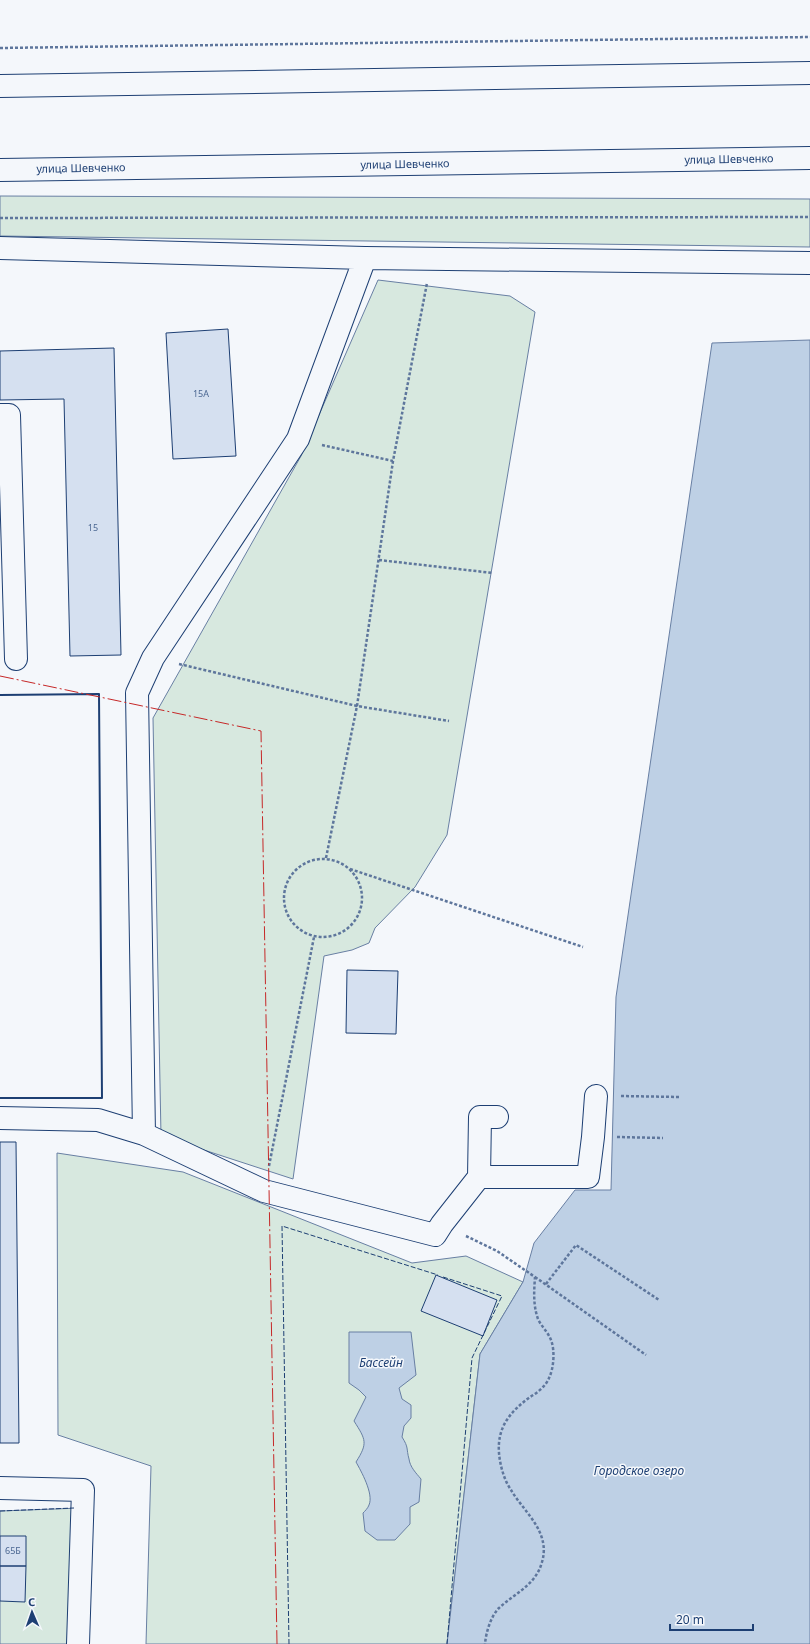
<svg xmlns="http://www.w3.org/2000/svg" width="810" height="1644" viewBox="0 0 810 1644" font-family="'Noto Sans',sans-serif">
<style>
.green{fill:#d7e8df;stroke:#687fa3}
.water{fill:#bed0e5;stroke:#687fa3}
.building{fill:#d5e0f0;stroke:#1d3f73}
.lines{fill:none;stroke-linecap:round;stroke-linejoin:round}
.minor-casing{stroke:#1d3f73;stroke-width:24}
.major-casing{stroke:#1d3f73;stroke-width:24}
.path{stroke:#5e769c;stroke-width:2.5;stroke-dasharray:3 2;stroke-linecap:butt}
.minor{stroke:#f4f7fb;stroke-width:22}
.major{stroke:#f4f7fb;stroke-width:22}
.fence{stroke:#1d3f73;stroke-width:1;stroke-dasharray:5 2;stroke-linecap:butt}
.wall{stroke:#1d3f73;stroke-width:2}
.power{stroke:#c62828;stroke-width:1;stroke-dasharray:14 3 2 3;stroke-linecap:butt}
.labels{text-anchor:middle;stroke-width:3;stroke-linejoin:round;paint-order:stroke}
.number-label{font-size:9px;fill:#4b6792}
.street-label{font-size:11px;fill:#1d3f73;stroke:#f4f7fb}
.water-label{font-size:12px;font-style:italic;fill:#1d3f73;stroke:#f4f7fb}
</style>
<rect width="100%" height="100%" fill="#f4f7fb"/>
<path class="green" d="M0,196L810,199V247L0,236Z
M378,280L510,296L535,312L447,835L415,887L375,928L369,943L352,950L324,956L293,1179L161,1136L153,718L301,456Z
M57,1153L183,1172L412,1263L466,1256L523,1282L480,1354L447,1644H146L151,1466L58,1435Z
M81,1508L77,1644H0V1511Z"/>
<path class="water" d="M810,340V1644H447L480,1354L523,1282L534,1243L575,1190H611L616,997L712,343Z
M349,1332H411L416,1375L399,1388L402,1399L411,1405V1418L404,1426L402,1437C409,1448 406,1448 409,1459C410,1467 416,1473 421,1479L419,1502L410,1507V1524L395,1540H377L365,1531L363,1513C365,1511 368,1508 369,1505C374,1494 361,1471 356,1462C368,1443 366,1440 354,1421L366,1397L359,1390L349,1383Z"/>
<path class="building" d="M228,329L236,456L173,459L166,333Z
M114,348L121,655L70,656L64,399L0,400V351Z
M347,970L398,971L396,1034L346,1033Z
M0,1142H16L19,1443H0Z
M436,1275L497,1300L483,1336L421,1311Z
M0,1536H26V1566H0Z
M0,1566H26L25,1602L0,1601Z"/>
<g class="lines">
<defs>
<path id="minor" d="M0,86L810,73
M0,248L365,258L810,263
M0,415H9L16,659
M0,1118L98,1120L144,1134L264,1191L435,1235L442,1224L479,1177L480,1117H497
M144,1134L137,693L153,658L298,439L365,258
M479,1177H588L593,1137L596,1096
M0,1488L83,1490L78,1644"/>
<path id="major" d="M0,170L810,158"/>
</defs>
<use href="#minor" class="minor-casing"/>
<use href="#major" class="major-casing"/>
<path class="path" d="M0,48L810,37
M0,218L810,217
M322,445L393,461
M379,560L493,573
M179,664L357,706L449,721
M326,858L357,706L393,461L427,283
M284 898a39 39 0 1 1 78 0a39 39 0 1 1-78 0Z
M350,869L583,947
M621,1096L681,1097
M617,1137L663,1138
M269,1166L314,937
M466,1236L497,1251L535,1277C534,1291 533,1305 538,1319C541,1326 548,1332 551,1340C555,1350 554,1368 549,1378C546,1386 537,1393 530,1397C510,1412 497,1427 499,1453C500,1465 504,1480 511,1490C524,1512 551,1532 542,1562C536,1585 515,1593 499,1608C491,1616 486,1632 485,1644
M535,1277L646,1355
M546,1284L576,1245L659,1300"/>
<use href="#minor" class="minor"/>
<use href="#major" class="major"/>
<path class="fence" d="M443,1277L502,1296L472,1358L447,1644
M0,1511L74,1508
M289,1644L282,1226L438,1275"/>
<path class="wall" d="M0,695L99,694L102,1098H0"/>
<path class="power" d="M0,676L261,731L277,1644"/>
</g>
<g class="labels">
<g class="number-label">
<text x="201" y="397">15А</text>
<text x="93" y="531">15</text>
<text x="13" y="1554">65Б</text>
</g>
<g class="street-label">
<text transform="translate(729 159) rotate(-1)" y="4">улица Шевченко</text>
<text transform="translate(405 164) rotate(-1)" y="4">улица Шевченко</text>
<text transform="translate(81 168) rotate(-1)" y="4">улица Шевченко</text>
</g>
<g class="water-label">
<text x="381" y="1367">Бассейн</text>
<text x="639" y="1475">Городское озеро</text>
</g>
</g>
<g transform="translate(32 1612) rotate(358)" stroke="#f4f7fb" stroke-width="3" paint-order="stroke">
<path d="M0-3L7 15L0 10L-7 15Z" fill="#1d3f73"/>
<text y="-6" font-size="11" font-weight="bold" text-anchor="middle" fill="#1d3f73">С</text>
</g>
<path d="M670 1624v6h83v-6" fill="none" stroke="#1d3f73" stroke-width="2"/>
<text x="676" y="1624" font-size="12" fill="#1d3f73" stroke="#f4f7fb" stroke-width="3" paint-order="stroke">20 m</text>
</svg>
